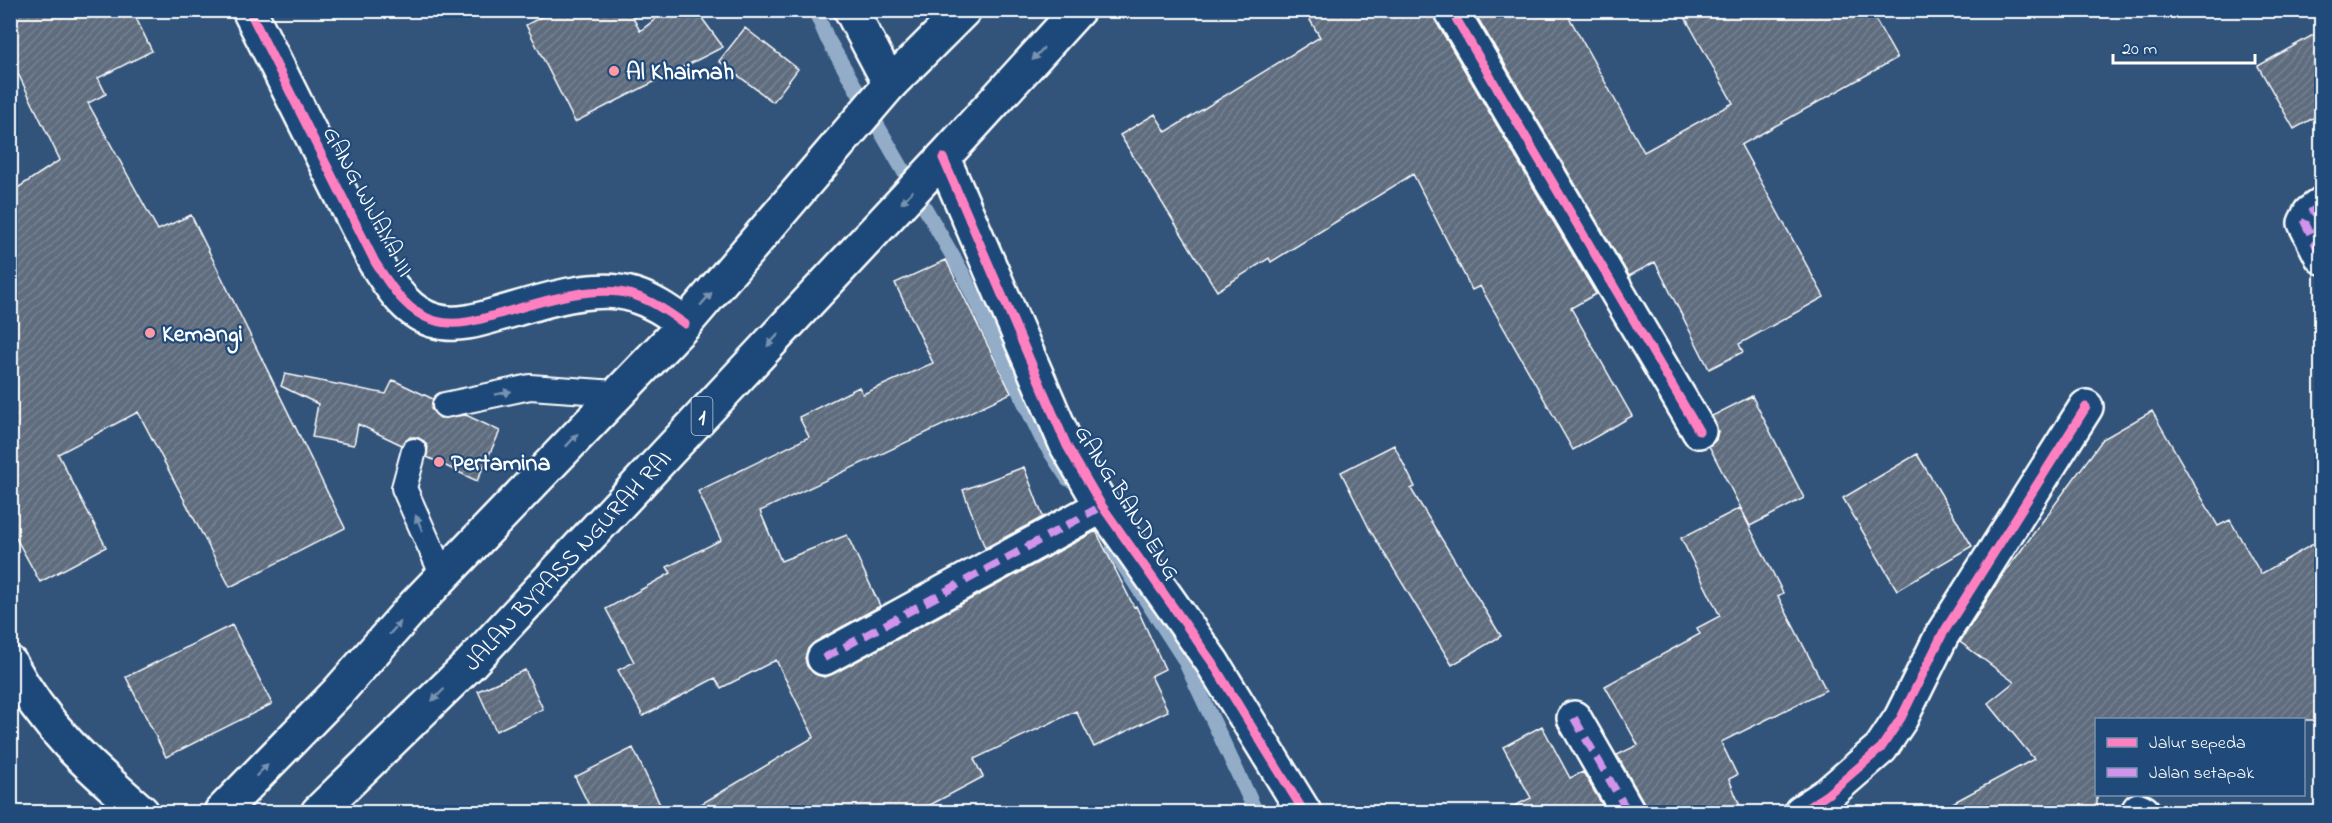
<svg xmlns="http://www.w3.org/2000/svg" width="2332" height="823" viewBox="0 0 2332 823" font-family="'Indie Flower',sans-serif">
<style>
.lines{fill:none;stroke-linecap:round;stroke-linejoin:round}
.stream{stroke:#93adc9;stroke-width:15}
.building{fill:url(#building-hatch);stroke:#fff;stroke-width:1.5}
.service-casing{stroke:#fff;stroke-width:28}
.minor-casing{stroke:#fff;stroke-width:38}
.trunk-casing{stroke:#fff;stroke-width:38}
.service{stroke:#1f4a7a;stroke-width:24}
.minor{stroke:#1f4a7a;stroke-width:33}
.trunk{stroke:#1f4a7a;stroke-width:33}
.quiet{stroke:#d193ec;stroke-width:8;stroke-dasharray:15 8;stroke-linecap:butt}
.cycleway-casing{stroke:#1f4a7a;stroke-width:13}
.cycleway{stroke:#ff80c0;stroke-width:9}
.oneway{fill:#7992af}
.poi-dot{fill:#ff9aa2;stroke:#1f4a7a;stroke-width:2}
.labels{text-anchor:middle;stroke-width:4.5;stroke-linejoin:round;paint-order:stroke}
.shield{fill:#1f4a7a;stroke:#bcc9d7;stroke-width:1.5}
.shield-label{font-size:22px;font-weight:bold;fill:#fff}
.poi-label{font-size:24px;font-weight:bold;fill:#fff;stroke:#1f4a7a;text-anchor:start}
.street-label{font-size:24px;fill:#fff;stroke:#1f4a7a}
</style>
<defs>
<pattern id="building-hatch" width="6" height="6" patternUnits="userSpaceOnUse" patternTransform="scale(1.5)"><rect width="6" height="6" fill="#5e6c7e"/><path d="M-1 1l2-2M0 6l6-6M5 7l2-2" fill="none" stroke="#768291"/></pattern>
</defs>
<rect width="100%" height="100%" fill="#32547b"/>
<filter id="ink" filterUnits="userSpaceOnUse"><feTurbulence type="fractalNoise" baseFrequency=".0167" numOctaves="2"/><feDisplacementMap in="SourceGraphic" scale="12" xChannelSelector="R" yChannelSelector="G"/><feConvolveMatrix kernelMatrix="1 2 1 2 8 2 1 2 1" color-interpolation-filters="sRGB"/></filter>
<g filter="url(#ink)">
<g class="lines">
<path class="stream" d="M815,10L827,38L963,274L1042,439L1068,479
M1113,549L1184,659L1256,812"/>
</g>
<path class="building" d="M10,10H132L152,51L98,78L106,94L88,103L158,230L191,215L345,528L230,587L138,412L58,454L106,547L40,582L10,527V193L60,160L10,57Z
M554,10H629L640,31L667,10H696L723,47L575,122L526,25Z
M1304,10H1432L1435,20L1596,294L1571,308L1632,416L1573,450L1480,286L1472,290L1413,174L1271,262L1269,258L1217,291L1120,135L1155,114L1166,132L1320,37Z
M1473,10H1565L1644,152L1733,103L1681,10H1870L1897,58L1741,145L1824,297L1739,344L1743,352L1709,369L1655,262L1629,276Z
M745,28L798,69L773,102L719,61Z
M2322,30V113L2294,129L2258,66Z
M946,260L1011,393L760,511L781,561L847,535L880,606L815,642L808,649L805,658L807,666L815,674L824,677L833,674L1096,531L1134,607L1136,606L1165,669L1151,676L1168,711L1094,747L1076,711L974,759L983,777L915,813H686L814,737L776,660L721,688L715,678L643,716L618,670L634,662L606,609L671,573L667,567L721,540L698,491L809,437L799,417L859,387L863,394L933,363L895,283Z
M285,374L386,394L393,380L433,399L431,409L440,418L466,415L500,431L477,481L427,457L428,447L424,441L417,437H410L402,445L358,424L354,445L312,437L318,404L281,386Z
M1752,396L1804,498L1750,526L1709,446L1716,440L1718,431L1712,416Z
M2152,411L2218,526L2230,520L2261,574L2322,539V720H2097V813L1936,812L2034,759L1988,703L2014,682L1960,642L2000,579L2103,439Z
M1394,445L1415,487L1411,489L1501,636L1452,665L1370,530L1341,472Z
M1917,454L1972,546L1897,590L1843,498Z
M1024,467L1043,517L985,548L963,490Z
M1740,508L1783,593L1778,596L1826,690L1721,742L1737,775L1729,779L1743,813H1647L1644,803L1617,755L1638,745L1605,686L1700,634L1697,628L1720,616L1681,538Z
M232,625L272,704L166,757L126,677Z
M525,670L543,709L496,731L478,691Z
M1542,726L1570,778L1583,772L1607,813H1500L1531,798L1503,747Z
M633,748L664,813H593L575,777Z"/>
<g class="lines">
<defs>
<path id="service" d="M445,405L530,387L616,393
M414,451L404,488L443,576"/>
<path id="minor" d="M249,10L375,262C390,285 407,314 436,321C456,327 479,320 499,314C537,303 594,283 633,295C653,301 668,312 685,324
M851,10L890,84
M1451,10L1699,431
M943,158L1067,446L1102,506L1212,662L1304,812
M2322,204L2310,213L2305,223L2322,257
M824,658L1102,506
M10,663C45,728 88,765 142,812
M1574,718L1628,812
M2139,810L2143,812
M1801,812L1828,794L1881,748L1901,718L1942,635L2086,407"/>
<path id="trunk" d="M221,812L338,692L412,608L685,324L890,84L964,10
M318,812L470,664L943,158L1078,10"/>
</defs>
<use href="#service" class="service-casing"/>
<use href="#minor" class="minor-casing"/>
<use href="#trunk" class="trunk-casing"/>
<use href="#service" class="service"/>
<use href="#minor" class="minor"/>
<use href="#trunk" class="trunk"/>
<path class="quiet" d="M2322,204L2310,213L2305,223L2322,257
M824,658L1102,506
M1574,718L1628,812"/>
<defs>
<path id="cycleway" d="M249,10L375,262C390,285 407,314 436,321C456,327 479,320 499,314C537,303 594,283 633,295C653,301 668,312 685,324
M1451,10L1699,431
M943,158L1067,446L1102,506L1212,662L1304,812
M1801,812L1828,794L1881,748L1901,718L1942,635L2086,407"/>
</defs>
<use href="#cycleway" class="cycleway-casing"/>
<use href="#cycleway" class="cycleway"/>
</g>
<defs><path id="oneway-solid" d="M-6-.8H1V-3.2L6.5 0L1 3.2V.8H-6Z" transform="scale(1.5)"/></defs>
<g class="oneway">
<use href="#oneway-solid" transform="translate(1038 54) rotate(132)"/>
<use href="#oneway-solid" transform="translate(907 197) rotate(133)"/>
<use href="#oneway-solid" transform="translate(706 299) rotate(-49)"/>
<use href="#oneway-solid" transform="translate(773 340) rotate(133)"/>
<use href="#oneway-solid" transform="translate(503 393) rotate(-12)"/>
<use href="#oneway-solid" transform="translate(572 440) rotate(-47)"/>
<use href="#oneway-solid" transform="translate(419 523) rotate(-114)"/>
<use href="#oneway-solid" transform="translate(395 628) rotate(-49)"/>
<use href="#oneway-solid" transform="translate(438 695) rotate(136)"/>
<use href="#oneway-solid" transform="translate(262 770) rotate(-46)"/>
</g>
</g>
<g class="poi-dot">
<circle cx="614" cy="71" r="6"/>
<circle cx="150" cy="333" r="6"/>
<circle cx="439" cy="462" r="6"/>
</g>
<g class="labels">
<rect class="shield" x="691.5" y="397" width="21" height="38" rx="4.5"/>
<g class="shield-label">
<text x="702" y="424">1</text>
</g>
<g class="poi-label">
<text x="626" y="79">Al Khaimah</text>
<text x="162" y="341">Kemangi</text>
<text x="451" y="470">Pertamina</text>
</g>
<g class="street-label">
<text transform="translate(369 201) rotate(62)" y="8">GANG WIJAYA III</text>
<text transform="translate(1128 502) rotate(58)" y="8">GANG BANDENG</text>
<text transform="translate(567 560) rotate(-47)" y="8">JALAN BYPASS NGURAH RAI</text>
</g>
</g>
<rect width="2332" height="823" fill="none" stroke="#1f4a7a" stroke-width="36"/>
<rect x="18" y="18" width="2296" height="787" fill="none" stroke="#fff" stroke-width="2" filter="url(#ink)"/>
<rect x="2095" y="718" width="210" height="78" fill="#1f4a7a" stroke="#7992af" stroke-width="1.5"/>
<rect x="2107" y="738" width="30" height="9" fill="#ff80c0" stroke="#7992af" stroke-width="1.5"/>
<text x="2149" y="748" font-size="18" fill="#ffffff">Jalur sepeda</text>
<rect x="2107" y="768" width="30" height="9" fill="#d193ec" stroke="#7992af" stroke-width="1.5"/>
<text x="2149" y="778" font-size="18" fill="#ffffff">Jalan setapak</text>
<path d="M2113 54v9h142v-9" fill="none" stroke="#ffffff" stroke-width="3"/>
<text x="2122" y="54" font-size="18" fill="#ffffff" stroke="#1f4a7a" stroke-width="4.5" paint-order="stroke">20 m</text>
</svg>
